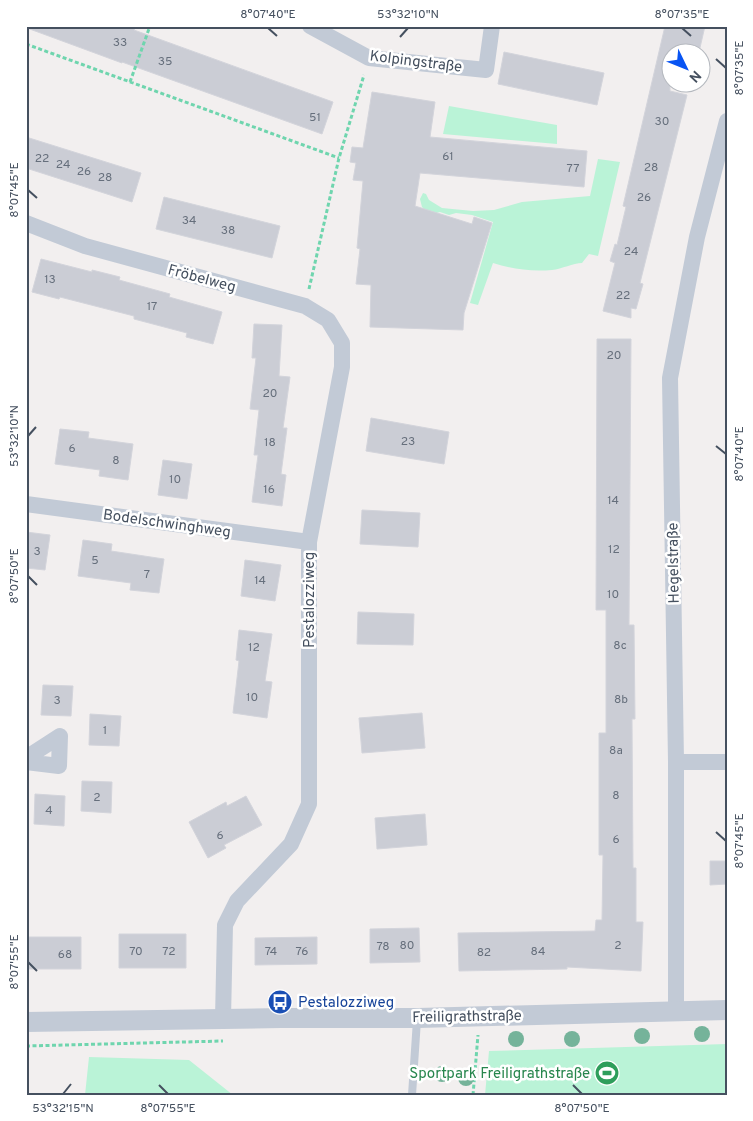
<svg xmlns="http://www.w3.org/2000/svg" width="753" height="1121" viewBox="0 0 753 1121" font-family="Overpass,sans-serif">
<style>
.green{fill:#baf3d7}
.building{fill:#cbcdd5;stroke:#d3d4db}
.lines{fill:none;stroke-linecap:round;stroke-linejoin:round}
.path{stroke:#6fd5ae;stroke-width:3;stroke-dasharray:4 2.5;stroke-linecap:butt}
.service{stroke:#c2cad6;stroke-width:8}
.minor{stroke:#c2cad6;stroke-width:16}
.tertiary{stroke:#c2cad6;stroke-width:20}
.tree{fill:#75b39a}
.ticks{fill:none;stroke:#45505f;stroke-width:2}
.labels{text-anchor:middle;stroke-width:5;stroke-linejoin:round;paint-order:stroke}
.number-label{font-size:12px;fill:#666f7c}
.street-label{font-size:15px;fill:#45505f;stroke:#fff}
.transit-label{font-size:15px;fill:#164399;stroke:#fff;text-anchor:start}
.leisure-label{font-size:15px;fill:#27864d;stroke:#fff;text-anchor:end}
.neatline{fill:none;stroke:#45505f;stroke-width:2}
.ticks-label{font-size:12px;text-anchor:middle;fill:#45505f}
</style>
<rect width="100%" height="100%" fill="#f2efef"/>
<path class="green" d="M449,106L557,125V144L443,134Z
M598,159L620,162L598,256L589,254L582,263C573,263 562,269 552,270C531,272 512,269 493,263L478,305L470,303L493,222L472,215L456,213L449,215L440,212L433,214L426,211L422,207L420,199L423,193L426,194L429,200L442,208L473,211L494,210L522,202L590,196Z
M727,1044V1095H485L489,1051Z
M89,1057L189,1060L233,1095H85Z"/>
<path class="building" d="M28,26H136L134,30L333,102L322,134L122,62V63L27,28Z
M665,26H705L699,52H670V91L687,95L640,283L643,284L636,309L631,308V318L603,311L615,263L610,261L615,244L617,245L626,207L623,206Z
M504,52L604,73L597,105L498,84Z
M372,92L435,102L430,137L587,151L584,187L420,173L415,206L472,224L474,217L492,223L464,313L463,330L370,327L371,285L356,284L360,249L357,248L363,181L353,180L356,163L350,162L352,147L363,148Z
M26,137L141,173L132,202L26,168Z
M164,197L280,226L272,258L156,229Z
M41,259L92,272V270L120,277L119,280L170,294L169,297L222,312L213,344L186,337L187,333L134,319V316L60,297L59,299L32,292Z
M254,324L282,325L279,376L290,377L283,428H287L281,474L286,475L282,506L252,502L258,455H254L259,410L250,409L256,358H252Z
M597,339H631L629,625H634L635,719H632L633,868H636V922H643L641,971L567,967V969L459,971L458,933L595,931L596,920H602L603,855H599V733H606V610H596Z
M371,418L449,432L444,464L366,451Z
M60,429L89,432L88,438L133,444L128,480L99,476L100,470L55,464Z
M163,460L192,464L187,499L158,495Z
M362,510L420,513L418,547L360,544Z
M26,532L50,535L45,570L26,568Z
M83,540L112,544L111,551L164,559L159,593L130,590L131,583L78,576Z
M245,560L281,565L275,601L241,596Z
M358,612L414,614L413,645L357,644Z
M239,630L272,634L265,681L272,682L267,718L233,713L239,661L236,660Z
M43,685L73,686L71,716L41,715Z
M422,713L425,748L362,753L359,718Z
M90,714L121,716L119,746L89,745Z
M82,781L112,782L111,813L81,811Z
M35,794L65,796L64,826L34,824Z
M246,796L262,825L224,845L226,848L208,858L189,822L226,802L227,806Z
M425,814L427,845L377,849L375,818Z
M710,861H727V884L710,885Z
M419,928L420,962L370,963V929Z
M119,934H186V968H119Z
M26,937H81V969H26Z
M317,937V964L255,965V938Z"/>
<g class="lines">
<path class="path" d="M26,44L339,158
M130,82L150,26
M309,289L339,158L364,75
M26,1046L223,1041
M473,1095L478,1035"/>
<path class="service" d="M412,1095L417,1020"/>
<path class="minor" d="M310,26L369,58L486,70L492,26
M26,223L85,246L305,306L328,320L342,343V367L309,542V804L291,844L237,901L225,925L223,1019
M26,504L309,542
M26,758L60,736L59,766L26,762
M676,762H727
M676,1011V762L670,378L697,237L727,121"/>
<path class="tertiary" d="M26,1022L281,1018H418L727,1010"/>
</g>
<g class="tree">
<circle cx="702" cy="1034" r="8"/>
<circle cx="642" cy="1036" r="8"/>
<circle cx="516" cy="1039" r="8"/>
<circle cx="572" cy="1039" r="8"/>
<circle cx="442" cy="1074" r="8"/>
<circle cx="466" cy="1078" r="8"/>
</g>
<path class="ticks" d="M268,28L277,36M682,28L691,36M400,37L408,28M716,59L726,68M28,190L37,198M28,436L36,427M716,446L726,454M28,576L37,585M716,832L726,841M28,962L37,971M159,1085L168,1094M573,1085L582,1094M63,1094L71,1084"/>
<defs>
<symbol id="bus-disc" viewBox="-11 -11 22 22"><circle r="9.5" fill="#1a4fb4" stroke="#fff"/><path d="M-5-6H5V4H4V6H2V4H-2V6H-4V4H-5ZM-3.5-4V0h7V-4ZM-3.5 1.2v1.5H-2V1.2ZM2 1.2v1.5H3.5V1.2Z" fill="#fff"/></symbol>
<symbol id="stadium-disc" viewBox="-11 -11 22 22"><circle r="9.5" fill="#2e9e5b" stroke="#fff"/><path d="M0-5a6.5 5 0 1 0 0 10a6.5 5 0 1 0 0-10ZM-3.5-1.8h7v3.6h-7Z" fill="#fff"/></symbol>
</defs>
<g fill-rule="evenodd">
<use href="#bus-disc" x="266" y="988" width="28" height="28"/>
<use href="#stadium-disc" x="593" y="1059" width="28" height="28"/>
</g>
<g class="labels">
<g class="number-label">
<text x="120" y="46">33</text>
<text x="165" y="65">35</text>
<text x="315" y="121">51</text>
<text x="662" y="125">30</text>
<text x="448" y="160">61</text>
<text x="42" y="162">22</text>
<text x="63" y="168">24</text>
<text x="651" y="171">28</text>
<text x="573" y="172">77</text>
<text x="84" y="175">26</text>
<text x="105" y="181">28</text>
<text x="644" y="201">26</text>
<text x="189" y="224">34</text>
<text x="228" y="234">38</text>
<text x="631" y="255">24</text>
<text x="50" y="283">13</text>
<text x="623" y="299">22</text>
<text x="152" y="310">17</text>
<text x="614" y="359">20</text>
<text x="270" y="397">20</text>
<text x="408" y="445">23</text>
<text x="270" y="446">18</text>
<text x="72" y="452">6</text>
<text x="116" y="464">8</text>
<text x="175" y="483">10</text>
<text x="269" y="493">16</text>
<text x="613" y="504">14</text>
<text x="614" y="553">12</text>
<text x="37" y="555">3</text>
<text x="95" y="564">5</text>
<text x="147" y="578">7</text>
<text x="260" y="584">14</text>
<text x="613" y="598">10</text>
<text x="620" y="649">8c</text>
<text x="254" y="651">12</text>
<text x="252" y="701">10</text>
<text x="621" y="703">8b</text>
<text x="57" y="704">3</text>
<text x="105" y="734">1</text>
<text x="616" y="754">8a</text>
<text x="616" y="799">8</text>
<text x="97" y="801">2</text>
<text x="49" y="814">4</text>
<text x="220" y="839">6</text>
<text x="616" y="843">6</text>
<text x="407" y="949">80</text>
<text x="618" y="949">2</text>
<text x="383" y="950">78</text>
<text x="136" y="955">70</text>
<text x="169" y="955">72</text>
<text x="271" y="955">74</text>
<text x="302" y="955">76</text>
<text x="538" y="955">84</text>
<text x="484" y="956">82</text>
<text x="65" y="958">68</text>
</g>
<g class="street-label">
<text transform="translate(416 61) rotate(7)" y="5">Kolpingstraße</text>
<text transform="translate(202 278) rotate(15)" y="5">Fröbelweg</text>
<text transform="translate(167 523) rotate(8)" y="5">Bodelschwinghweg</text>
<text transform="translate(673 563) rotate(-91)" y="5">Hegelstraße</text>
<text transform="translate(309 600) rotate(-90)" y="5">Pestalozziweg</text>
<text transform="translate(467 1016) rotate(-1)" y="5">Freiligrathstraße</text>
</g>
<g class="transit-label">
<text x="298" y="1007">Pestalozziweg</text>
</g>
<g class="leisure-label">
<text x="590" y="1078">Sportpark Freiligrathstraße</text>
</g>
</g>
<rect width="753" height="1121" fill="none" stroke="#ffffff" stroke-width="55"/>
<g transform="translate(686 68) rotate(133)"><circle r="24" fill="#ffffff" stroke="#b5b9bf"/>
<path d="M0-4L9 19L0 12L-9 19Z" fill="#0854f3"/>
<text y="-8" font-size="14" font-weight="bold" text-anchor="middle" fill="#45505f">N</text>
</g>
<rect x="28" y="28" width="698" height="1066" class="neatline"/>
<g class="ticks-label">
<text x="268" y="18">8°07'40"E</text>
<text x="408" y="18">53°32'10"N</text>
<text x="682" y="18">8°07'35"E</text>
<text transform="translate(739 68) rotate(-90)" y="4">8°07'35"E</text>
<text transform="translate(14 190) rotate(-90)" y="4">8°07'45"E</text>
<text transform="translate(14 436) rotate(-90)" y="4">53°32'10"N</text>
<text transform="translate(739 454) rotate(-90)" y="4">8°07'40"E</text>
<text transform="translate(14 576) rotate(-90)" y="4">8°07'50"E</text>
<text transform="translate(739 841) rotate(-90)" y="4">8°07'45"E</text>
<text transform="translate(14 962) rotate(-90)" y="4">8°07'55"E</text>
<text x="63" y="1112">53°32'15"N</text>
<text x="168" y="1112">8°07'55"E</text>
<text x="582" y="1112">8°07'50"E</text>
</g>
</svg>
